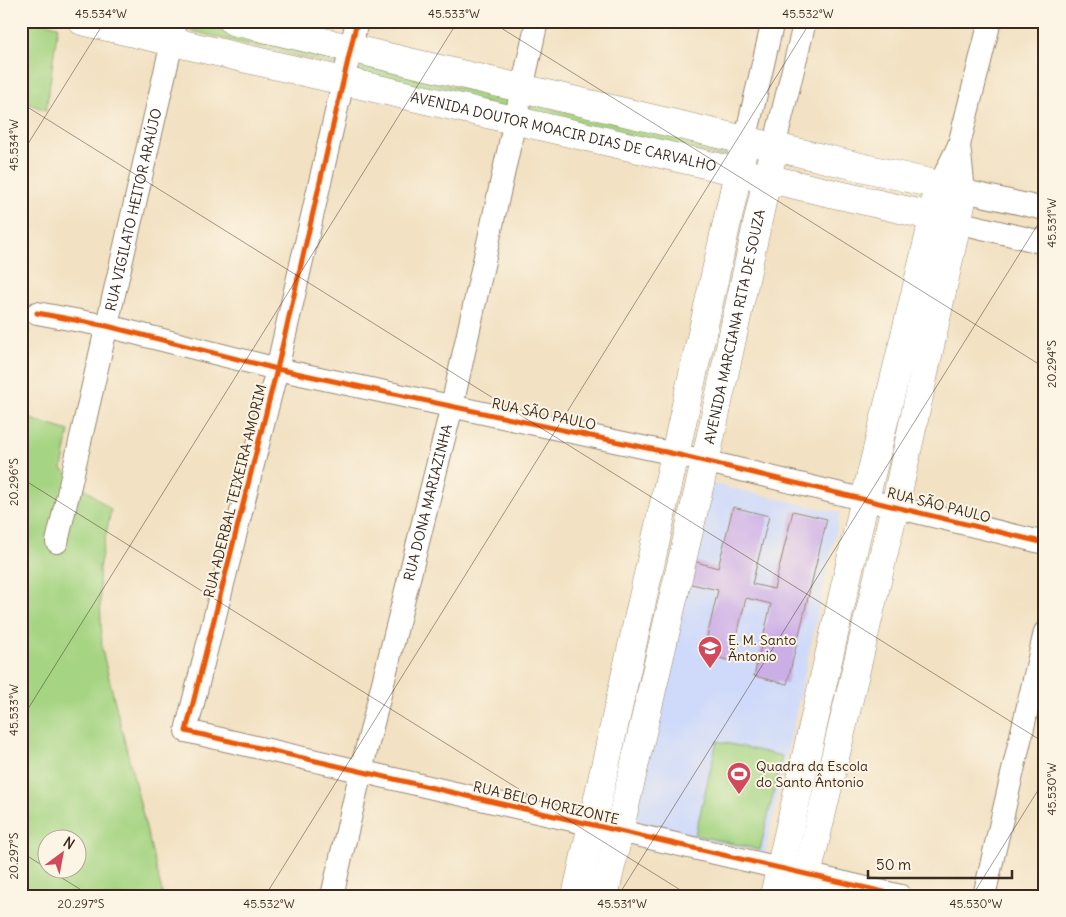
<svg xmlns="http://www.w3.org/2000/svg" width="1066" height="917" viewBox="0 0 1066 917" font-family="Delius,sans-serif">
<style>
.built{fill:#cfdafa;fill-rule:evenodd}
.green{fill:#a5d482;stroke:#707f50;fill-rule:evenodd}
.building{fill:#ccaee7}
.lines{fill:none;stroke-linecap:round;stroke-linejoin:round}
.street-casing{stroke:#968670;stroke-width:24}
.secondary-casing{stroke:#968670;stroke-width:29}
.street{stroke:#fff;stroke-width:22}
.secondary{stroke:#fff;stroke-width:28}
.cycleway-casing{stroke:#fcf5e5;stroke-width:8}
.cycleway{stroke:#e8590c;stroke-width:5}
.ticks{fill:none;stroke:#3b2a1e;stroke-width:1;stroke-opacity:0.45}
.labels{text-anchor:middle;stroke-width:4;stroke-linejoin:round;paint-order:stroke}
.street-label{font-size:14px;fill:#3b2a1e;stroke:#fcf5e5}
.poi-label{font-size:14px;fill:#3b2a1e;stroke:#fcf5e5;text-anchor:start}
.neatline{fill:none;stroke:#3b2a1e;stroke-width:2}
.ticks-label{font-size:12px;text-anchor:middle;fill:#3b2a1e}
</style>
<rect width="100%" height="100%" fill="#fcf5e5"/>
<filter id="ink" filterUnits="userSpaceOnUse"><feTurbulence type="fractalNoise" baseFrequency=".02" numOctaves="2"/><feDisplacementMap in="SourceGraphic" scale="10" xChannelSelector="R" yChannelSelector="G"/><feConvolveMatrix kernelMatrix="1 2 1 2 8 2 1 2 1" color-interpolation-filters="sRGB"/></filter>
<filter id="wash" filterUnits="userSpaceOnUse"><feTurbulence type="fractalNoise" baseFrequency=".0096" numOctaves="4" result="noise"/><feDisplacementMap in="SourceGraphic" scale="20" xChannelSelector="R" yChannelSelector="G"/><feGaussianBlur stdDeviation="1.12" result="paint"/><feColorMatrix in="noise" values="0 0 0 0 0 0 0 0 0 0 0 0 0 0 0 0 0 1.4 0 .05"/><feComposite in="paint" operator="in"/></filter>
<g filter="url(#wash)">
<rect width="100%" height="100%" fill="#f2e1c2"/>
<path class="built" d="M705,482L840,513L765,853L630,822ZM793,511L826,519L787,684L754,676L771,604L746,598L730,661L703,654L718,590L688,583L693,561L718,568L769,516L752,584L774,589Z"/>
<path class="green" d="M21,21H36L58,26L46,110L21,101Z
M184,21L343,59L341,67L179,28Z
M353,62L515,101L512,110L351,70Z
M527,103L727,147L725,158L525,114Z
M21,315L28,317L29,336L21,379Z
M21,416L69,431L62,469L111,510L99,568L102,650L163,896H21ZM48,840H78V870H48Z
M717,741L782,756L760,850L695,835Z"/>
<g id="blocks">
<path class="building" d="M733,507L769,516L752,584L774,589L793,511L827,519L787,684L754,676L771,604L746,598L731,661L703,654L718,590L687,583L693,561L718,568Z"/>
</g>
</g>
<g filter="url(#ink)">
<use href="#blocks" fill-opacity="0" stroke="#968670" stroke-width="1"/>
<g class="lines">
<defs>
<g id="street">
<path d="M357,21L277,369L186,731L901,896"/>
<path d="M745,141L773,21"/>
<path d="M959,145L964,191L1045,209"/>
<path d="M774,147L805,21"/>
<path d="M939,186L959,145L990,21"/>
<path d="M957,222L1045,243"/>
<path d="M37,313L107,326L277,369L675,454L1045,543"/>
<path id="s1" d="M57,542L172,42L175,21"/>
<path id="s2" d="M332,896L361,771L452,406L537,21"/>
<path d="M984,896L1045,632"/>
</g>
<g id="secondary">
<path id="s3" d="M82,21L957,222"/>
<path d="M233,21L964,191L895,506L802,896"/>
<path d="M576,896L742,155"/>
<path id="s4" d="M604,896L705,462L771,161"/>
<path d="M774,896L865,499L929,237L936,198"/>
</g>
</defs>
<use href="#street" class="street-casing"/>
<use href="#secondary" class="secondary-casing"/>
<use href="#street" class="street"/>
<use href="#secondary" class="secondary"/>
<defs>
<path id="cycleway" d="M357,21L277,369L186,731L901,896
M37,313L107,326L277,369L675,454L1045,543"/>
</defs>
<use href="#cycleway" class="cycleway-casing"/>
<use href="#cycleway" class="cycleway"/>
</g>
</g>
<path class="ticks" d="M490,21L1045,368M21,103L1045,743M21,155L105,21M21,478L690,896M21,720L458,21M21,852L48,869M49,870L91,896M265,896L811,21M618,896L1045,213M972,896L1045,779"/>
<defs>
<symbol id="school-pin" viewBox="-11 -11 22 30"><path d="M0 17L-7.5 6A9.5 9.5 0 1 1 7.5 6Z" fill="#d1495b" stroke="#fcf5e5"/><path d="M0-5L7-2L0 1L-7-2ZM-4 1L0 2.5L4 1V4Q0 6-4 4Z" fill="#fff"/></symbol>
<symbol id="stadium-pin" viewBox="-11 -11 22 30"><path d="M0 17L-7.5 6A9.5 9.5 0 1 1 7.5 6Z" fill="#d1495b" stroke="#fcf5e5"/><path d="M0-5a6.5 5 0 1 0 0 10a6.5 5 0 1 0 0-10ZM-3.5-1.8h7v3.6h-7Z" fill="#fff"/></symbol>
</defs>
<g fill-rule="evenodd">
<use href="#school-pin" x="696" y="634" width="28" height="38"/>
<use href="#stadium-pin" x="725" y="760" width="28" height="38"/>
</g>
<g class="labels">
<g class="street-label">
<text dy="5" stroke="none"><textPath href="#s3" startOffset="494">AVENIDA DOUTOR MOACIR DIAS DE CARVALHO</textPath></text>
<text dy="5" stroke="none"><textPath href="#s1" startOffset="341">RUA VIGILATO HEITOR ARAÚJO</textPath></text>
<text dy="5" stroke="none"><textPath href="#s4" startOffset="584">AVENIDA MARCIANA RITA DE SOUZA</textPath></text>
<text transform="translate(544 414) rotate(12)" y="5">RUA SÃO PAULO</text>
<text transform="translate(235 491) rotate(-76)" y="5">RUA ADERBAL TEIXEIRA AMORIM</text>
<text dy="5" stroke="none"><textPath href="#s2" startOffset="405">RUA DONA MARIAZINHA</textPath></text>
<text transform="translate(939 505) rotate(14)" y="5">RUA SÃO PAULO</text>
<text transform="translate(546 803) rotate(13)" y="5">RUA BELO HORIZONTE</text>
</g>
<g class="poi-label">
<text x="728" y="645">E. M. Santo<tspan x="728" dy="16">Ãntonio</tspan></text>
<text x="756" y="771">Quadra da Escola<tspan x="756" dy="16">do Santo Ântonio</tspan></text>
</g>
</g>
<rect width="1066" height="917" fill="none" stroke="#fcf5e5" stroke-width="55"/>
<g transform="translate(62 854) rotate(32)"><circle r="24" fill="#fcf5e5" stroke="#afa495"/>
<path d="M0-4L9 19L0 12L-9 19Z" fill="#d1495b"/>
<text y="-8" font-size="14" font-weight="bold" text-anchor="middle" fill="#3b2a1e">N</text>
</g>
<path d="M868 870v8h144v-8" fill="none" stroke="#3b2a1e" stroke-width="2.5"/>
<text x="876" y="870" font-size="15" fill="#3b2a1e" stroke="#fcf5e5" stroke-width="4" paint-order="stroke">50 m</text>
<rect x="28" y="28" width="1010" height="862" class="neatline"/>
<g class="ticks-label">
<text x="101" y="18">45.534°W</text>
<text x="454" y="18">45.533°W</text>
<text x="808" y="18">45.532°W</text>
<text transform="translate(14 145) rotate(-90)" y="4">45.534°W</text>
<text transform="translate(1052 223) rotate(-90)" y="4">45.531°W</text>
<text transform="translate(1052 364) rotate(-90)" y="4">20.294°S</text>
<text transform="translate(14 482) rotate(-90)" y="4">20.296°S</text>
<text transform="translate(14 710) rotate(-90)" y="4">45.533°W</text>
<text transform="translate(1052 789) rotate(-90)" y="4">45.530°W</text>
<text transform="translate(14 856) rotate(-90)" y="4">20.297°S</text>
<text x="81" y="908">20.297°S</text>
<text x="269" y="908">45.532°W</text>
<text x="622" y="908">45.531°W</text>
<text x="976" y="908">45.530°W</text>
</g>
</svg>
